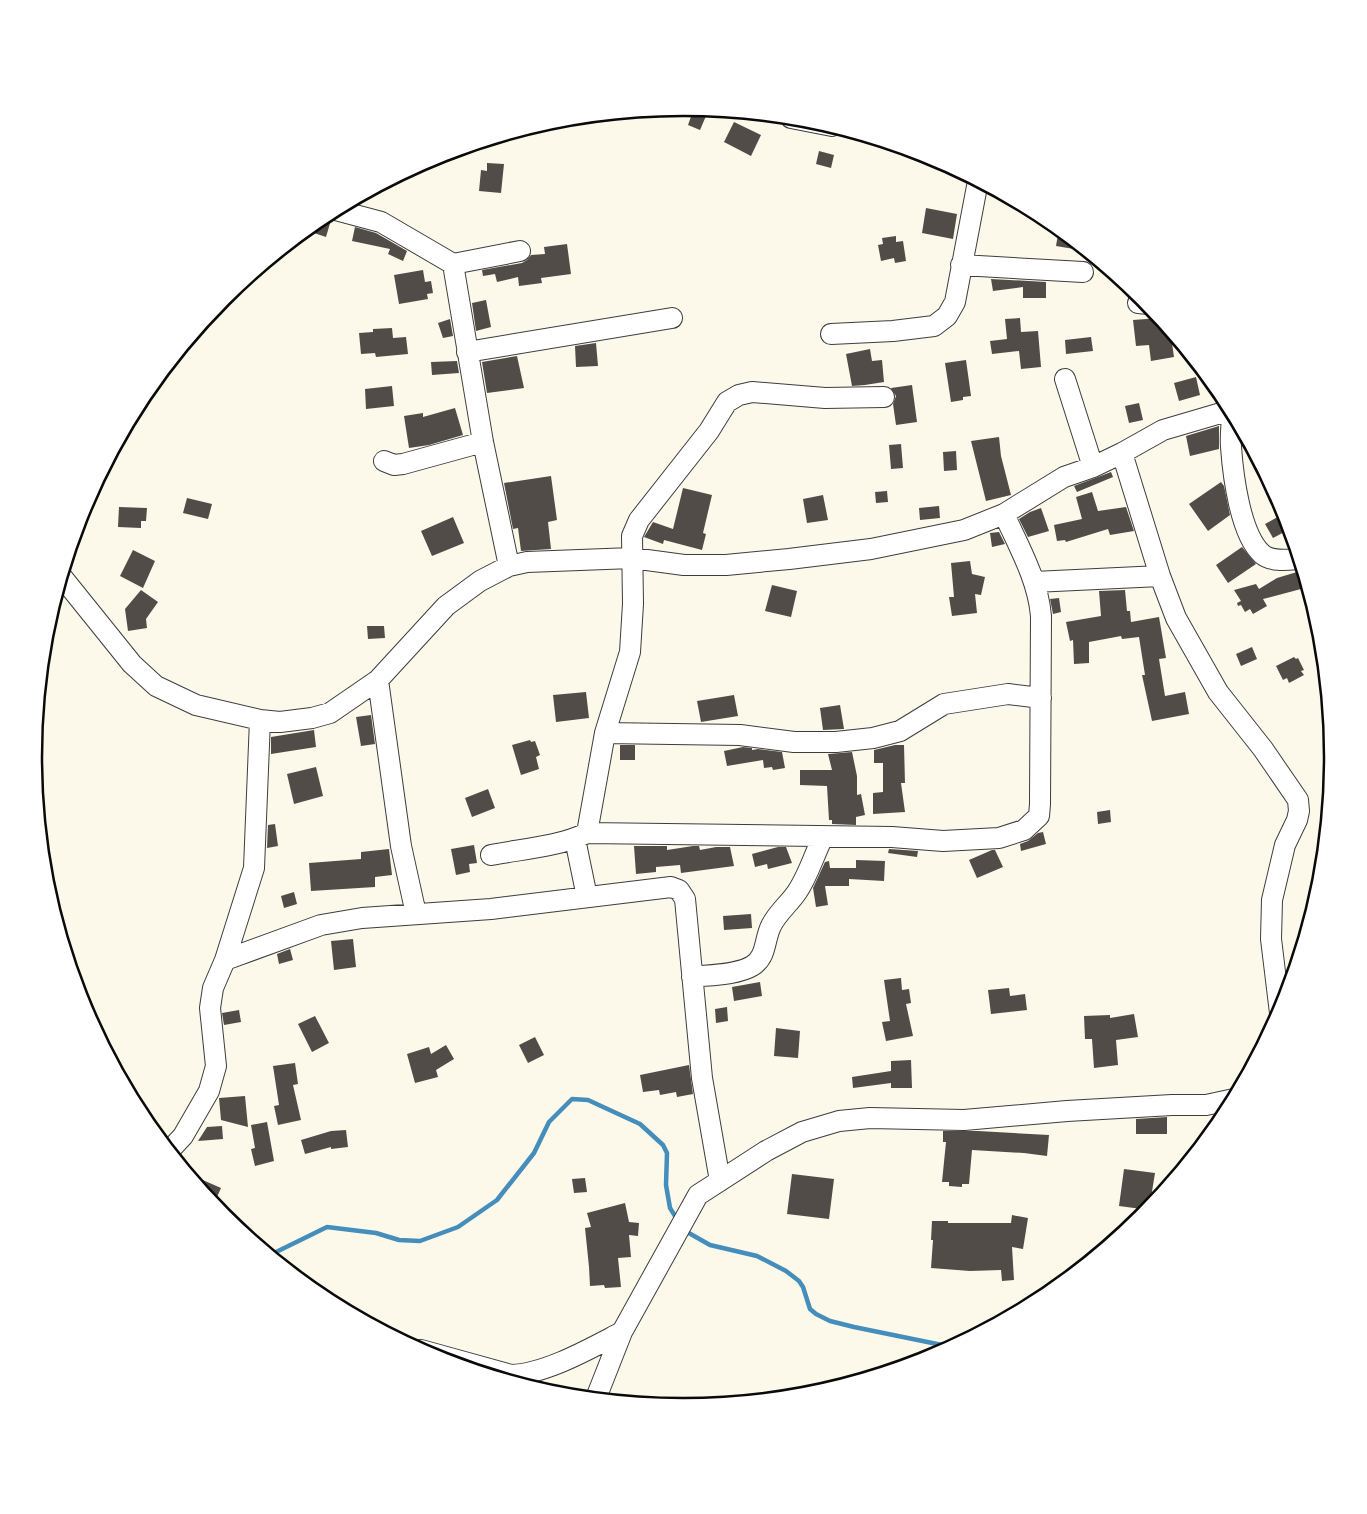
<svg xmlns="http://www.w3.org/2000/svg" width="1367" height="1514" viewBox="0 0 1367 1514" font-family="Bitter,serif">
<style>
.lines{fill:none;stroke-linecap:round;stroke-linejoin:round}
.stream{stroke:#458dbb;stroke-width:4.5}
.building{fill:#514c48}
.minor-casing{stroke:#3d3d3d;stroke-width:22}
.minor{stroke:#fff;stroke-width:20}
.rim{fill:none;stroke:#0a0a0a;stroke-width:2.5}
</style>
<rect width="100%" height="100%" fill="#fcf9ea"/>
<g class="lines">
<path class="stream" d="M687,1232L710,1245L757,1256L786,1271L799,1281L803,1287L810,1309L816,1314L830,1321L854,1327L942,1345L971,1337
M270,1255L327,1227L376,1233L399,1240L420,1241L458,1227L497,1200L534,1153L549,1122L572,1099L588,1100L640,1124L663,1145L667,1153L666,1185L670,1208L675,1216"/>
</g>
<path class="building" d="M693,111L706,116L700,130L688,125Z
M734,122L761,135L751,156L724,142Z
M819,151L834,155L831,168L816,164Z
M487,163L504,164L501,193L479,191L481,170L487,171Z
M926,208L957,214L953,239L922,233Z
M326,215L331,220L326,237L314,233L317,221Z
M355,227L376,233L407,251L403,261L388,254L390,249L352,241Z
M1059,228L1085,250L1086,251L1056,246Z
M896,236V242L903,241L906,261L895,263L894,258L881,261L878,245L883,244L882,238Z
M567,244L571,274L541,278L542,283L519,286L518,277L497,282L495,274L483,276L482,270L522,263L527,260L531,255L545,254L544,247Z
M423,270L425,282L431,281L433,293L427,294L428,299L399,304L394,275Z
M991,279L1046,282V298H1023V287L993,291Z
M486,300L491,327L476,331L472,303Z
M1020,318L1021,332L1038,331L1041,367L1021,369L1019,351L992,354L990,341L1007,339L1005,319Z
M1159,318L1179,341L1172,343L1174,357L1151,361L1149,345L1136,346L1133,320Z
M450,319L453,336L443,338L438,323Z
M392,328L393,338L406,337L408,354L376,357L375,353L361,354L359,333L373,332V329Z
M1091,337L1093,351L1066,354L1065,340Z
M596,343L598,366L576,367L575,346Z
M870,349L872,361L882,360L884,382L865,385L852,386L846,354Z
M517,356L524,388L487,393L482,362Z
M966,360L971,396L963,397V400L951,402L945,363Z
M457,361L459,373L432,375L431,362Z
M1196,377L1200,395L1179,401L1174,383Z
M912,385L917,422L896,425L893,404L896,396L891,388Z
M392,386L394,406L366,409L365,389Z
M1139,403L1143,420L1129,423L1125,406Z
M455,408L463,435L429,445L409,448L404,416L423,413V417Z
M1219,426V449L1190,456L1186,436Z
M999,437L1001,456L1011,495L986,501L971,441Z
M901,444L903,468L891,469L889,445Z
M956,451L957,470L944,471L943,452Z
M1111,472L1113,477L1077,492L1074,486Z
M551,476L557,520L548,522L551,549L521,551L518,528L513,529L504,483Z
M1221,482L1224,486L1230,515L1208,531L1189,504Z
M683,488L712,495L703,533L706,534L702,550L664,540L663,544L644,537L653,522L673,529Z
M887,491L888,502L876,503L875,492Z
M1092,492L1098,511L1126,507L1134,531L1110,535L1108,529L1066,542L1065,540L1057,541L1054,525L1082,519L1076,497Z
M823,495L828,520L807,523L803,499Z
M187,498L212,504L208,519L183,513Z
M939,506L940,518L920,520L919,508Z
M119,507L147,508L146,521H141V528L118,527Z
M1041,508L1049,531L1028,537L1019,519L1030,512Z
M1285,513L1290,529L1273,538L1265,524Z
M453,517L464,543L432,556L421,531Z
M999,532L1005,544L992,547L990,533Z
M1242,547L1256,564L1228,583L1216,565Z
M133,550L155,561L143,588L120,576Z
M970,561L972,574L985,577L981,595L975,594L977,613L952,616L949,597H954L951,563Z
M1297,572L1301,589L1263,599L1267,606L1253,614L1250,609L1245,612L1241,605L1238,606L1237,603L1241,601L1234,590L1256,584L1259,589L1277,578Z
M772,585L797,591L791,617L765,611Z
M141,590L158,602L146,619L147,628L128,631L125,609Z
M1125,590L1127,611H1130L1131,622L1159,617L1166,658L1159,659L1165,696L1185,692L1189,714L1152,721L1142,675H1145L1139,637L1122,639L1121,636L1089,642V663L1074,664L1073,640L1070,641L1066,622L1101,616L1099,591Z
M1059,598L1061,612L1053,614L1050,599Z
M367,626H384L385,638L368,639Z
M1252,647L1257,659L1241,666L1236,654Z
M1294,657L1296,659L1298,658L1304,670L1301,671L1304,675L1289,683L1287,678L1283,680L1276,666Z
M586,692L589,718L556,722L553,695Z
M734,695L738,716L701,722L697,701Z
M840,705L844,729L823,730L820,708Z
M371,715L375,744L361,746L356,717Z
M314,730L316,747L271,754V737Z
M530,740L531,742L535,741L540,755L536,757L539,769L521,775L512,745Z
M620,745H635V760H620Z
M895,745H904L905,783H901L905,812L873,814V793L883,792V763H874V750Z
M743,747L752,748V750L758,749L782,752L785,768L773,770L772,767L764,768L763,760L727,766L724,751Z
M852,752L857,776V795L861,794L865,815L856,817V825L832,824V820H829L827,786L800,785V770H832L828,754Z
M316,767L323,796L294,804L287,774Z
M488,789L495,808L472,817L465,798Z
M1110,810L1111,822L1098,824L1097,812Z
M275,824L278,846L267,848L268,825Z
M1043,832L1046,844L1021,851L1020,844L1028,841L1038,833Z
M474,845L477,863L469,864L470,872L456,875L451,849Z
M634,846H667V850L693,846H699L700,850L716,847H730L734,866L681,873L680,865L656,867V872L636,874Z
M778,847H786L792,863L768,869L767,864L755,867L752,854Z
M389,849L392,875L375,877V887L311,891L309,863L361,859V852Z
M889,849L918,851L917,857L888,853Z
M992,850H995L1003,867L977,878L969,860Z
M856,860L885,861L884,881L849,879V886H825L828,905L816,907L813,888L825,862L829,861L830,868H856Z
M294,892L297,904L284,908L281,896Z
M751,914L752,928L724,930L723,916Z
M353,939L356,967L334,970L331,941Z
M290,949L293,960L279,964L277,954Z
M901,978L902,990L909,989L911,1003L906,1004L913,1036L886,1041L882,1022L890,1021L884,980Z
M760,982L762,996L734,1001L732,987Z
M1009,988L1010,996L1025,994L1027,1010L991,1014L988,990Z
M727,1007L728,1021L716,1023L715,1009Z
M239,1010L241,1022L224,1025L222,1013Z
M1134,1014L1138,1037L1116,1040L1118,1065L1094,1068L1092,1039H1085L1084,1016L1110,1015V1018Z
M315,1016L329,1043L312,1052L298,1024Z
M776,1028L800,1031L798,1058L774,1056Z
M535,1037L544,1055L528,1063L519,1045Z
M446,1045L454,1059L436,1070L438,1077L415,1083L407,1054L429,1047L431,1054Z
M911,1060L912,1088H891V1083L853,1088L852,1077L891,1071V1061Z
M295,1063L298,1084L293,1085L301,1120L278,1125L274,1106L279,1105L273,1066Z
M689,1065L693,1094L677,1097L676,1092L660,1095L659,1090L643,1092L640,1075Z
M245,1096L248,1127L221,1120L219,1098Z
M1167,1117V1134H1136V1119Z
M267,1122L274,1161L255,1166L251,1149L255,1148L251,1125Z
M222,1126L223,1139L198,1141L207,1127Z
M346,1130L348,1147L331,1149V1147L305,1154L301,1140L331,1131Z
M943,1131H978L1049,1135L1047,1156L1024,1153L972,1150L969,1184H962V1187L949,1186V1182H942L946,1142H943Z
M1124,1169L1155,1173L1149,1210L1119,1206Z
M189,1174L221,1188L214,1204L208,1197Z
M792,1174L834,1179L829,1219L787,1214Z
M585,1178L587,1192L574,1193L572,1179Z
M625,1203L629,1222L639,1223L638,1236L629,1235L631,1257L618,1258L621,1287L605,1288L604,1285L590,1286L589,1267L585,1228L591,1227L587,1213Z
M1012,1215L1028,1218L1023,1249L1012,1247L1014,1280L1002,1281L1001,1270L970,1271L931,1268L933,1240H931L932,1221H948V1223H1011Z"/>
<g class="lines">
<defs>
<path id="minor" d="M791,118L832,126
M336,210L381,222L453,264
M961,265L1083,272
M1138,303L1149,304
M831,334L893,331L934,326L947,316L955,302L978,181
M467,352L672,318
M1065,379L1093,467
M1232,412C1232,423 1230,435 1231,447C1233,475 1240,534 1262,554C1271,562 1287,560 1299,559
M1122,453L1160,576L1176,618L1218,692L1263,749L1298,800L1299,811L1297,820L1285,845L1272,900L1271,939L1280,1013
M384,461L394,465L403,464L483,442
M509,566L483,442L453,264L520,251
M62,577L132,664L156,686L196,705L260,720L280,722L312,718L330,713L378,680L446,606L480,581L509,566L527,562L632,558L684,565H726L789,559L871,549L964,530L1004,514L1064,477L1093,467L1122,453L1163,430L1231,410
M1034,582L1160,576
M378,680L401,846L416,914
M605,733L740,735L794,742H836L873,738L900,731L944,704L1008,694L1041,698
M587,833L892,837L943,841L999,838L1024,830L1039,816L1040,804L1041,616C1038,580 1019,547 1004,514
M575,839L587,897
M491,855C522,849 558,847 587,833L605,733L630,652L633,604L632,536L639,520L709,431L727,402L739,395L752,392L825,398L884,397
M225,960L321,925L362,918L491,909L671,887L679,890L685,899L702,1078L720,1181
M692,977C709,975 737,975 752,966C767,957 764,940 771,926C777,913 789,904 797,892C808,876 814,855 823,837
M170,1150L183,1136L209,1091L216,1066L210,1008L213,988L225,960L254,868L260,720
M421,1350L511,1375C546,1374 591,1348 622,1332
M596,1398L622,1332L698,1195L766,1151L802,1132L839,1121L870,1118L964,1120L1067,1111L1172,1105H1206L1234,1099"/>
</defs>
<use href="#minor" class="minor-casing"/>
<use href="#minor" class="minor"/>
</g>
<path d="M0 0H1367V1514H0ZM42 757a641 641 0 1 1 1282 0a641 641 0 1 1-1282 0Z" fill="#fff" fill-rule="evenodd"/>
<path class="rim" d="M42 757a641 641 0 1 1 1282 0a641 641 0 1 1-1282 0Z"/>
</svg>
